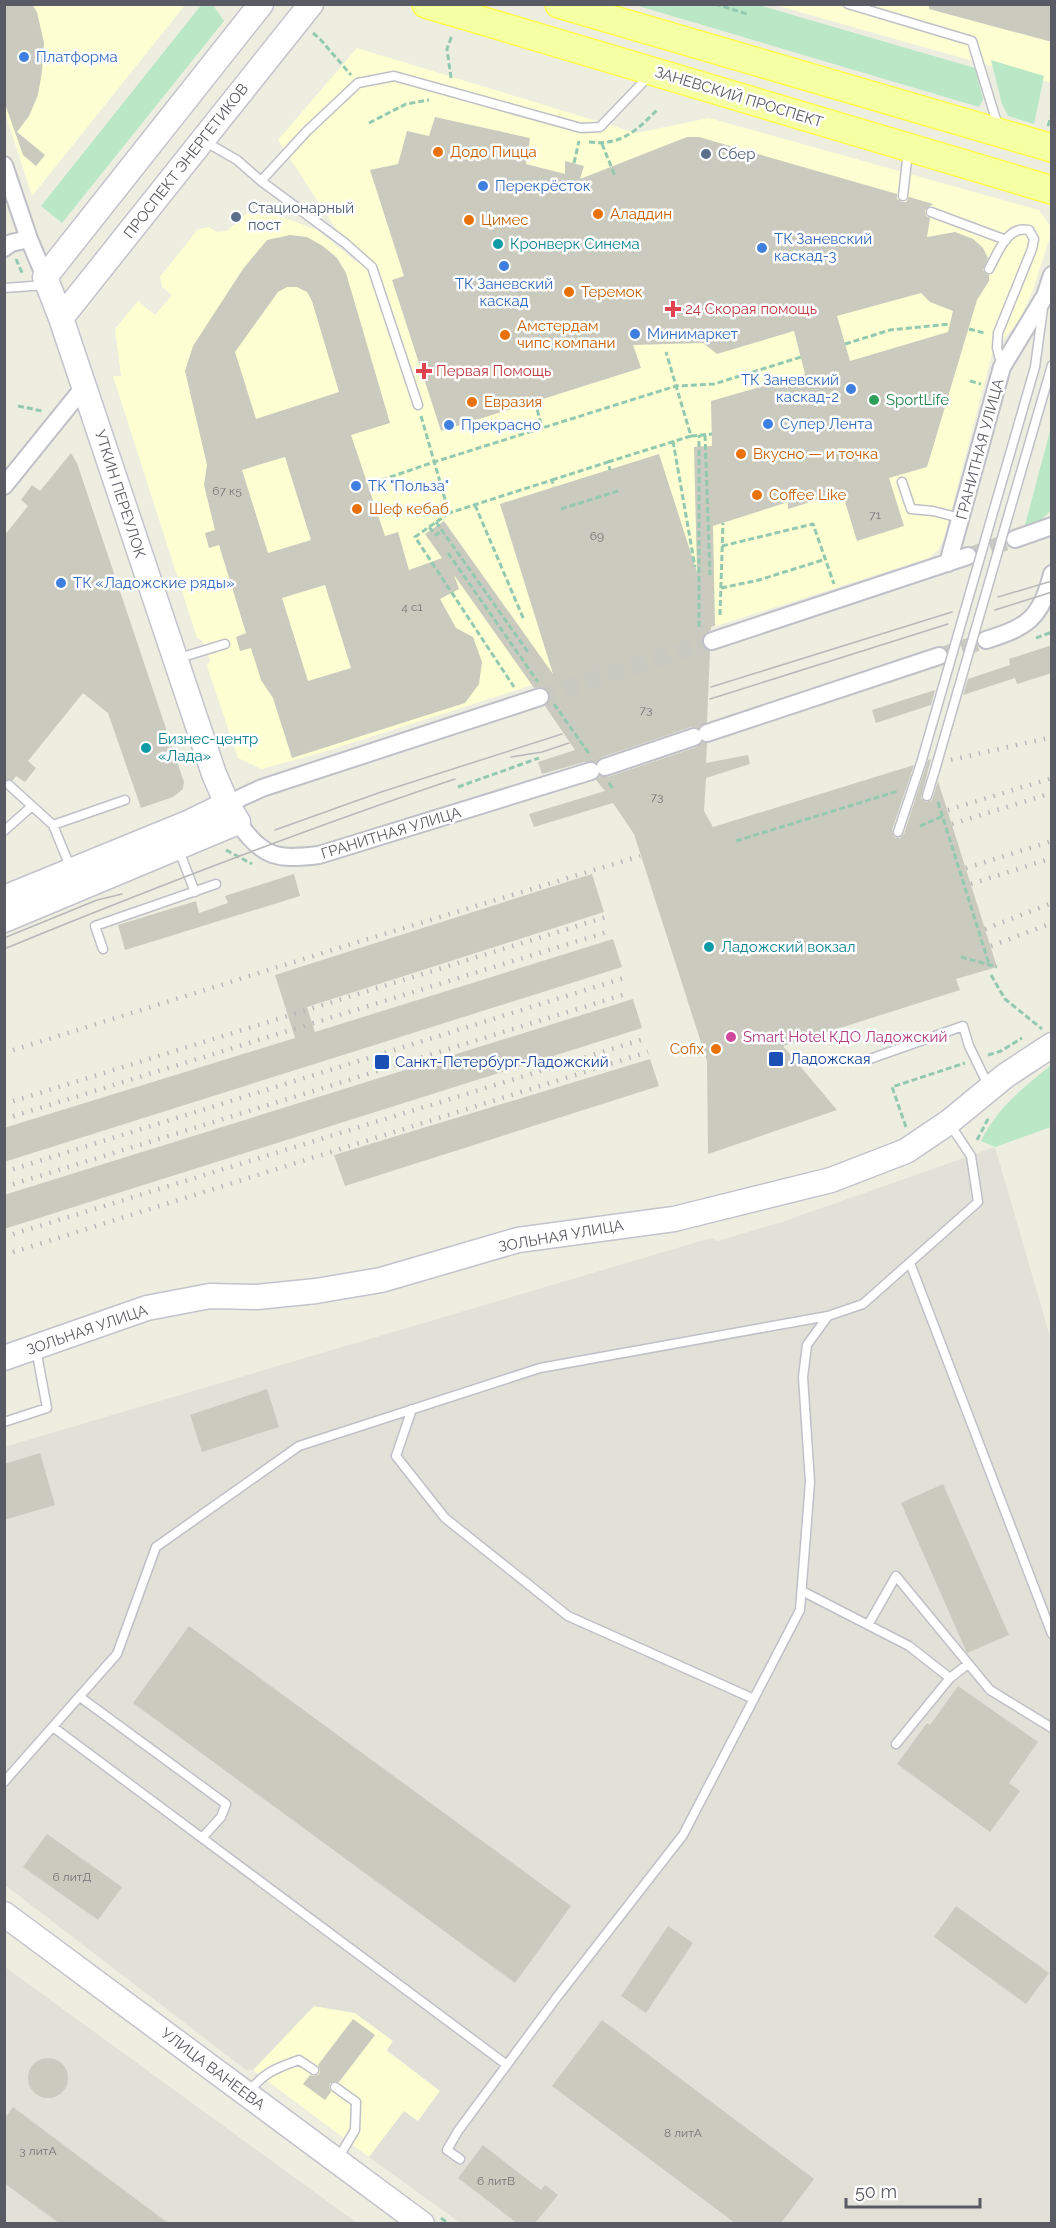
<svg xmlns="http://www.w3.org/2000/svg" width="1056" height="2228" viewBox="0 0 1056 2228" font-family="Raleway,sans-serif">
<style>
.commercial{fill:#fdffd3}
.industrial{fill:#e1e1d8}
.green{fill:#bae8c6}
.building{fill:#cacabf;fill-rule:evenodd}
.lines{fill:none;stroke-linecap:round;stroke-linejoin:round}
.street-tunnel{stroke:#c8c9c1;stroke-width:16;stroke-dasharray:16 8;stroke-linecap:butt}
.lane-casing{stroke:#bfc0c8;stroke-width:11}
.street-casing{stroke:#bfc0c8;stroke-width:20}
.secondary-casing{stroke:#c2c3cc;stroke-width:27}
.primary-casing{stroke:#fdfc4a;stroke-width:30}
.path{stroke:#93c9b0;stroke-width:3;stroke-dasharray:6 3;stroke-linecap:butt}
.lane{stroke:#fff;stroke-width:8}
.street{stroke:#fff;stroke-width:16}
.secondary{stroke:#fff;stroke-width:24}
.primary{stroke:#f5ffa3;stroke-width:27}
.tram{stroke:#b8b8b9;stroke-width:1.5}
.rail{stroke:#b8b8b9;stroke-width:4.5;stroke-dasharray:1.5 8;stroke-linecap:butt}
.lane-bridge-casing{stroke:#bfc0c8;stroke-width:11;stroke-linecap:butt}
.lane-bridge{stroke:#fff;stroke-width:8}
.shop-dot{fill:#3f7fe0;stroke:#fff;stroke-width:2}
.food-dot{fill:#e8710a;stroke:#fff;stroke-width:2}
.service-dot{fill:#5c6f8a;stroke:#fff;stroke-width:2}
.culture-dot{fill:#0f9aa8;stroke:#fff;stroke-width:2}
.health-dot{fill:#e0444e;stroke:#fff;stroke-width:2}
.leisure-dot{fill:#2e9e5b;stroke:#fff;stroke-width:2}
.hotel-dot{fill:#d1479c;stroke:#fff;stroke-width:2}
.transit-dot{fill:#1a4fb4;stroke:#fff;stroke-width:2}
.labels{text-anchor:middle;stroke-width:5;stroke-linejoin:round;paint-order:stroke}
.number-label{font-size:12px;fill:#75767a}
.shop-label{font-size:15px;fill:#366cbe;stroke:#fff;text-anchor:start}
.street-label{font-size:15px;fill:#595a63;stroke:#fff}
.food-label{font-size:15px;fill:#c56008;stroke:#fff;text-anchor:start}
.service-label{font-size:15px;fill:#4e5e75;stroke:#fff;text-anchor:start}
.culture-label{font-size:15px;fill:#0d838f;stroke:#fff;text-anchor:start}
.health-label{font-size:15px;fill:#be3a42;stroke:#fff;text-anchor:start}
.leisure-label{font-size:15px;fill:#27864d;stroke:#fff;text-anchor:start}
.hotel-label{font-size:15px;fill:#b23c85;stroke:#fff;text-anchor:start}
.transit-label{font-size:15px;fill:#164399;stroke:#fff;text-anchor:start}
</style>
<rect width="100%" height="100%" fill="#edeee0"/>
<path class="commercial" d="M4,5H185L32,196L5,113Z
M775,5H1051V83Z
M357,48L636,133L709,118L1039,210L1051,227L1050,237L1032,293L1020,319L992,354L944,538L938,550L929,558L317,754L261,769L238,758L207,666L210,660L202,640L197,638L113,376H121L115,329L138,301L155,315L172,295L162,287L160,277L198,229L209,227L217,232L227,231L248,212L262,209L317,230L358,263L278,140Z
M314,2006L355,2013L393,2041L387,2051L440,2091L418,2122L404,2112L369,2157L253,2070Z"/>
<path class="industrial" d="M995,1147L1051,1340V2223H460L369,2157L404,2111L418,2121L440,2091L387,2050L393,2041L355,2013L314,2006L253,2070H246L5,1885L4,1447L711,1238L717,1241L782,1222Z
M5,1967L357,2223H5Z"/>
<path class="green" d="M202,4L213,5L224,21L62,223L41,206Z
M635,5H759L975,68L983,99L979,107Z
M991,60L1044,76L1034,124L1008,116L1002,104Z
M1051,427V510L1037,524L1024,529Z
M1051,1065V1127L995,1147L981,1141C997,1108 1023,1088 1051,1065Z"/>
<path class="building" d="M4,4H32L37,12L44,43L42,71L38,95L29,116L17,132L45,155L36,166L23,155L4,101Z
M929,4H1052V42L929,9Z
M435,117L530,138L526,164L565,174V161L584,166L580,179L687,137H699L897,194V199L902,202H906L909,197L933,204L925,210L926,216L930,218L927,237L955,232L973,239L983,248L988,258L983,270L986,274L989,275V281L977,300L927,467L889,478L904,526L857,541L842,492L788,509V502L713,526L715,626L711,627V630L705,634L702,639L705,648L710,651L707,722L698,728L691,727L602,757L596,762H584L542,774L538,762L575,750L545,706L550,699L547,690L542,687L534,688L454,575L459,589L440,599L456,628L473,637L482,662L479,684L465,703L292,758L273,698L261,680L251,648L240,651L236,637L246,633L219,545L209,548L205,533L215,530L204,485L207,465L185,371L193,346L243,269L267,240L290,235L307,237L323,246L337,258L346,273L390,423L351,435L385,536L398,532L409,570L442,558L425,534L444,521L553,674L500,504L659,454L697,572L694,447L712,446L711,401L805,374L794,331L717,354L703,343L633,345L641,368L441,431L392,280L404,276L370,170L398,164L407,131L429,136ZM287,287H297L307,292L312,301L339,392L256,419L235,352L278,292ZM921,293L930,302L953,311L948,332L850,361L837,316ZM285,457L311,540L268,553L242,470ZM325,585L351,668L308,681L282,598Z
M71,453L77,463L184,782L183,789L173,797L141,808L108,713L83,693L28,761L36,768L25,782L16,776L13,780L4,781V536L28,506L21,500L32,485L40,491Z
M1052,645V673L1017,684L1015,678L963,695L968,679L1010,665L1009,659Z
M935,690L931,705L876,723L872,710Z
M703,742L707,743L706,763L748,755L750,764L706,778L704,811L713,827L914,765L892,830L894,837L900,838L904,834L928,760L931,759L921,798L926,802L932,800L938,781L997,967L956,979L960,990L783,1046L837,1110L708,1154L707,1061L634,834L613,803L534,827L529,814L605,791L596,780L600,776L608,777L697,747Z
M294,874L300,896L125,950L118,925L196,901L199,913L228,903L225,896Z
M592,874L604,912L307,1007L315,1032L613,939L622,967L4,1162V1128L295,1038L275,975Z
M633,999L642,1028L4,1229V1195Z
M650,1059L659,1086L345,1186L334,1155Z
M267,1389L279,1427L202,1452L190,1415Z
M40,1453L55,1505L4,1520V1464Z
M943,1484L1009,1635L967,1653L901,1503Z
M189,1626L571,1906L515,1983L133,1703Z
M958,1686L1038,1742L1009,1783L1020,1791L990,1832L897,1764L927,1723L930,1725Z
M47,1834L122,1887L98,1920L23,1867Z
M956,1906L1049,1973L1026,2004L934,1937Z
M668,1926L693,1943L646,2013L621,1996Z
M353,2019L375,2035L339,2082L330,2083L329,2087L331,2092L325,2100L303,2084L310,2075L314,2076L319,2074L320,2070L318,2065Z
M602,2020L814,2179L781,2223H735L552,2086Z
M28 2078a20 20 0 1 1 40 0a20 20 0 1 1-40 0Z
M13,2107L73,2152L168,2223H59L4,2183V2119Z
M483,2145L541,2190L545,2185L558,2195L535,2223H517L458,2178Z"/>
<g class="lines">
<path class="street-tunnel" d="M968,556L1015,539
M939,656L986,640
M540,697L712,641"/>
<defs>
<path id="lane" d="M848,4L972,41L998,126
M204,141L237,160L261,181L345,243L372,267L418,405
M261,181L307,131L358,83L394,76L581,128L600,127L649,76
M903,196L908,151
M931,212L1006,240
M989,269C998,253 1007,225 1029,230L1034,239L1032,249L998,333L997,348L1002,367
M4,288L46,285
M902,482L911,509L933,511L960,518
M992,516L1035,367L1043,308
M1007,520L1052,365
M176,659L225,644
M9,785L53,825L71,869
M927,796L935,770
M53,825L125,800
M4,831L32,806
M898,832L921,763
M178,848L195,892
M103,949L95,926L216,884
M867,1060L963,1026L969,1046L988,1085
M910,1263L1052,1634
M412,1409L396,1456L445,1518L568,1616L754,1699
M4,1422L47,1408L36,1349
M802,1591L909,1646L950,1678L896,1744
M868,1625L896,1576L990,1690L1052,1728
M950,1678L968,1664
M80,1697L226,1804L221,1817L202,1838
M53,1727L507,2065
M4,1782L117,1654L156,1547L299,1446L540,1368L828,1316
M335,2087L356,2102L355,2130L337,2160
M248,2093C263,2073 276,2068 299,2060L314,2070
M460,2159L447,2150L458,2131L557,1997L683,1835L800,1610L810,1482L803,1377L807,1345L828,1316L863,1304L978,1202L971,1156L949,1123"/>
<path id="street" d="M4,165L29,239L45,277
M4,248L11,243L29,239
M4,486L84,387
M1015,539L1052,526
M948,563L1002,367L1045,296L1052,275
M986,640C1027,627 1041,619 1052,574
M712,641L968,556
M707,733L939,656
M605,767L694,737
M227,804L262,788L540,697
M238,822C262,858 278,860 319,855L591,771"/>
<path id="secondary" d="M61,318L311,4
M4,898L190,822L227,804
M4,920L238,822L227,804L214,774L61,318L45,277L261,4
M4,1358L147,1308L210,1296L257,1297L316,1291L381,1280L518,1240L674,1219L831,1180L906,1151L949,1122L1005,1076L1052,1045
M4,1914L422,2224"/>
<path id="primary" d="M426,4L1052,190
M559,4L1052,148"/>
</defs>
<use href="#lane" class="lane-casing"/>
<use href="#street" class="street-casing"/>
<use href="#secondary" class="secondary-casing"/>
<use href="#primary" class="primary-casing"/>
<path class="path" d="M715,4L747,14
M313,33L320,39L351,75
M451,78L447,49L452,35
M369,123L406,104L429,100
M1048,126L1052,114
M589,142C621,146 636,131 657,110
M602,144L615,176
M574,163L579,141
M16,259L23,275
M969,329L984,333
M845,344L890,330L950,324
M970,381L981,384
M535,401L542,428
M18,406L42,411
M421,416L449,513L552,480L554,487
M705,435L710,575
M691,436L712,434
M673,441L695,567
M608,462L691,436L666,352
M552,480L608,462L610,470
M373,483L434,462L676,386L714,384L801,357
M475,505L524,620
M561,509L618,491
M449,513L415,537L514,687
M436,522L528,652
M429,527L436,535L442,531
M722,546L813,524L834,584
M448,553L538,682
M721,588L759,580L826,559
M720,615L723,523
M699,627V435
M1036,638L1052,632
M554,704L590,755
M609,783L614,790
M458,787L539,758
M938,802L989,964
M920,826L943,816
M736,841L898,791
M226,850L252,864
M961,957L997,967
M991,975L1005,999L1042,1029
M988,1055L1001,1051L1022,1038
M906,1127L892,1087L965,1063
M977,1140L989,1117
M441,2218L449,2224"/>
<use href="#lane" class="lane"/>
<use href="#street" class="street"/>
<use href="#secondary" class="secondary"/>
<use href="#primary" class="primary"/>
<path class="tram" d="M998,597L1052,581
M995,610L1052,592
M711,687L952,612
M710,699L948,624
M511,757L542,752L569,743
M275,830L381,792L562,734
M4,938L97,900L122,894
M4,949C153,888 303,830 455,779"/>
<path class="rail" d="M951,760L1052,737
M948,810L1052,778
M952,824L1052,793
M966,868L1052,841
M971,884L1052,858
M985,929L1052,903
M991,946L1052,923
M4,1053L345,946L640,856
M4,1104L606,917
M4,1119L610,931
M4,1172L624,978
M4,1187L629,993
M4,1237L644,1039
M4,1255L648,1052"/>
<defs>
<path id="lane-bridge" d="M921,763L992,516
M935,770L1007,520"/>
</defs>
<use href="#lane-bridge" class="lane-bridge-casing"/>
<use href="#lane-bridge" class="lane-bridge"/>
</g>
<g class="shop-dot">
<circle cx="24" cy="57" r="6"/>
<circle cx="483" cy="186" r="6"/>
<circle cx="762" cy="248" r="6"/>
<circle cx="504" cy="266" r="6"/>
<circle cx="635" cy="334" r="6"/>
<circle cx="851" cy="389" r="6"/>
<circle cx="768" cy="424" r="6"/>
<circle cx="449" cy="425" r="6"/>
<circle cx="356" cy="486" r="6"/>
<circle cx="61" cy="583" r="6"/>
</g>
<g class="food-dot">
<circle cx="438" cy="152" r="6"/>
<circle cx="598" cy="214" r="6"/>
<circle cx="469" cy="220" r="6"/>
<circle cx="569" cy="292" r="6"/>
<circle cx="505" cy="335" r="6"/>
<circle cx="472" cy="402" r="6"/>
<circle cx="741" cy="454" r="6"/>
<circle cx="757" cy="495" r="6"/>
<circle cx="357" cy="509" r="6"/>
<circle cx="716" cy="1049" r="6"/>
</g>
<g class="service-dot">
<circle cx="706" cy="154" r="6"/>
<circle cx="236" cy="217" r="6"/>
</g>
<g class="culture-dot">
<circle cx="498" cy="244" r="6"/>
<circle cx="146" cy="748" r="6"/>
<circle cx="709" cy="947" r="6"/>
</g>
<g class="health-dot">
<path d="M670 300h6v6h6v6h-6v6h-6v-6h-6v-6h6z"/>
<path d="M421 362h6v6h6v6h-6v6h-6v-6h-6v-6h6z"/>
</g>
<circle class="leisure-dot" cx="874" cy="400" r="6"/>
<circle class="hotel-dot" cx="731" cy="1037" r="6"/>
<g class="transit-dot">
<rect x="768" y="1051" width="16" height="16" rx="3"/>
<rect x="374" y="1054" width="16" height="16" rx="3"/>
</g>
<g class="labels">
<g class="number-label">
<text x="227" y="495">67 к5</text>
<text x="875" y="519">71</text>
<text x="597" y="540">69</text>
<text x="412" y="611">4 с1</text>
<text x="646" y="714">73</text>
<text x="657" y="801">73</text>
<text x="72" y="1881">6 литД</text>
<text x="683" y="2137">8 литА</text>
<text x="38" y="2155">3 литА</text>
<text x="496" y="2185">6 литВ</text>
</g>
<g class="shop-label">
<text x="36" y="62">Платформа</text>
<text x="495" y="191">Перекрёсток</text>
<text x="774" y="244">ТК Заневский<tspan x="774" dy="17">каскад-3</tspan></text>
<text x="504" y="289" text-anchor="middle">ТК Заневский<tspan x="504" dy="17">каскад</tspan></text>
<text x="647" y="339">Минимаркет</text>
<text x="839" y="385" text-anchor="end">ТК Заневский<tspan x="839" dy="17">каскад-2</tspan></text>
<text x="780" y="429">Супер Лента</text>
<text x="461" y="430">Прекрасно</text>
<text x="368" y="491">ТК "Польза"</text>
<text x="73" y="588">ТК «Ладожские ряды»</text>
</g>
<g class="street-label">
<text transform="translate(739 97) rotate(17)" y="5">ЗАНЕВСКИЙ ПРОСПЕКТ</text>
<text transform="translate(186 161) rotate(-52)" y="5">ПРОСПЕКТ ЭНЕРГЕТИКОВ</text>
<text transform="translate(980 449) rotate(-75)" y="5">ГРАНИТНАЯ УЛИЦА</text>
<text transform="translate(120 494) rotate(72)" y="5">УТКИН ПЕРЕУЛОК</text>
<text transform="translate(391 833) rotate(-17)" y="5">ГРАНИТНАЯ УЛИЦА</text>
<text transform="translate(561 1236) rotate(-10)" y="5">ЗОЛЬНАЯ УЛИЦА</text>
<text transform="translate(87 1330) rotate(-19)" y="5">ЗОЛЬНАЯ УЛИЦА</text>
<text transform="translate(213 2069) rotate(37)" y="5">УЛИЦА ВАНЕЕВА</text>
</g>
<g class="food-label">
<text x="450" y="157">Додо Пицца</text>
<text x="610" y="219">Аладдин</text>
<text x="481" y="225">Цимес</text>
<text x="581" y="297">Теремок</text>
<text x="517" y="331">Амстердам<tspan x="517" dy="17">чипс компани</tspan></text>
<text x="484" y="407">Евразия</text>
<text x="753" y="459">Вкусно — и точка</text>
<text x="769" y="500">Coffee Like</text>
<text x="369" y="514">Шеф кебаб</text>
<text x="704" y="1054" text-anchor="end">Cofix</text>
</g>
<g class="service-label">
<text x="718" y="159">Сбер</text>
<text x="248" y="213">Стационарный<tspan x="248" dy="17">пост</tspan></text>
</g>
<g class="culture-label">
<text x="510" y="249">Кронверк Синема</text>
<text x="158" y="744">Бизнес-центр<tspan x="158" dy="17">«Лада»</tspan></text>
<text x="721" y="952">Ладожский вокзал</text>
</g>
<g class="health-label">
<text x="685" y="314">24 Скорая помощь</text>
<text x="436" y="376">Первая Помощь</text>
</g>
<g class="leisure-label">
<text x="886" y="405">SportLife</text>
</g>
<g class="hotel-label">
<text x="743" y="1042">Smart Hotel КДО Ладожский</text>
</g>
<g class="transit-label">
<text x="790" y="1064">Ладожская</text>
<text x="395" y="1067">Санкт-Петербург-Ладожский</text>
</g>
</g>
<rect width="1056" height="2228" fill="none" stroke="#595a63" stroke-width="12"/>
<path d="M846 2198v9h134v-9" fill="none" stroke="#595a63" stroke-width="3"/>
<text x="855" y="2198" font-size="18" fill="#595a63" stroke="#ffffff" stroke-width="4.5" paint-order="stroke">50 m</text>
</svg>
